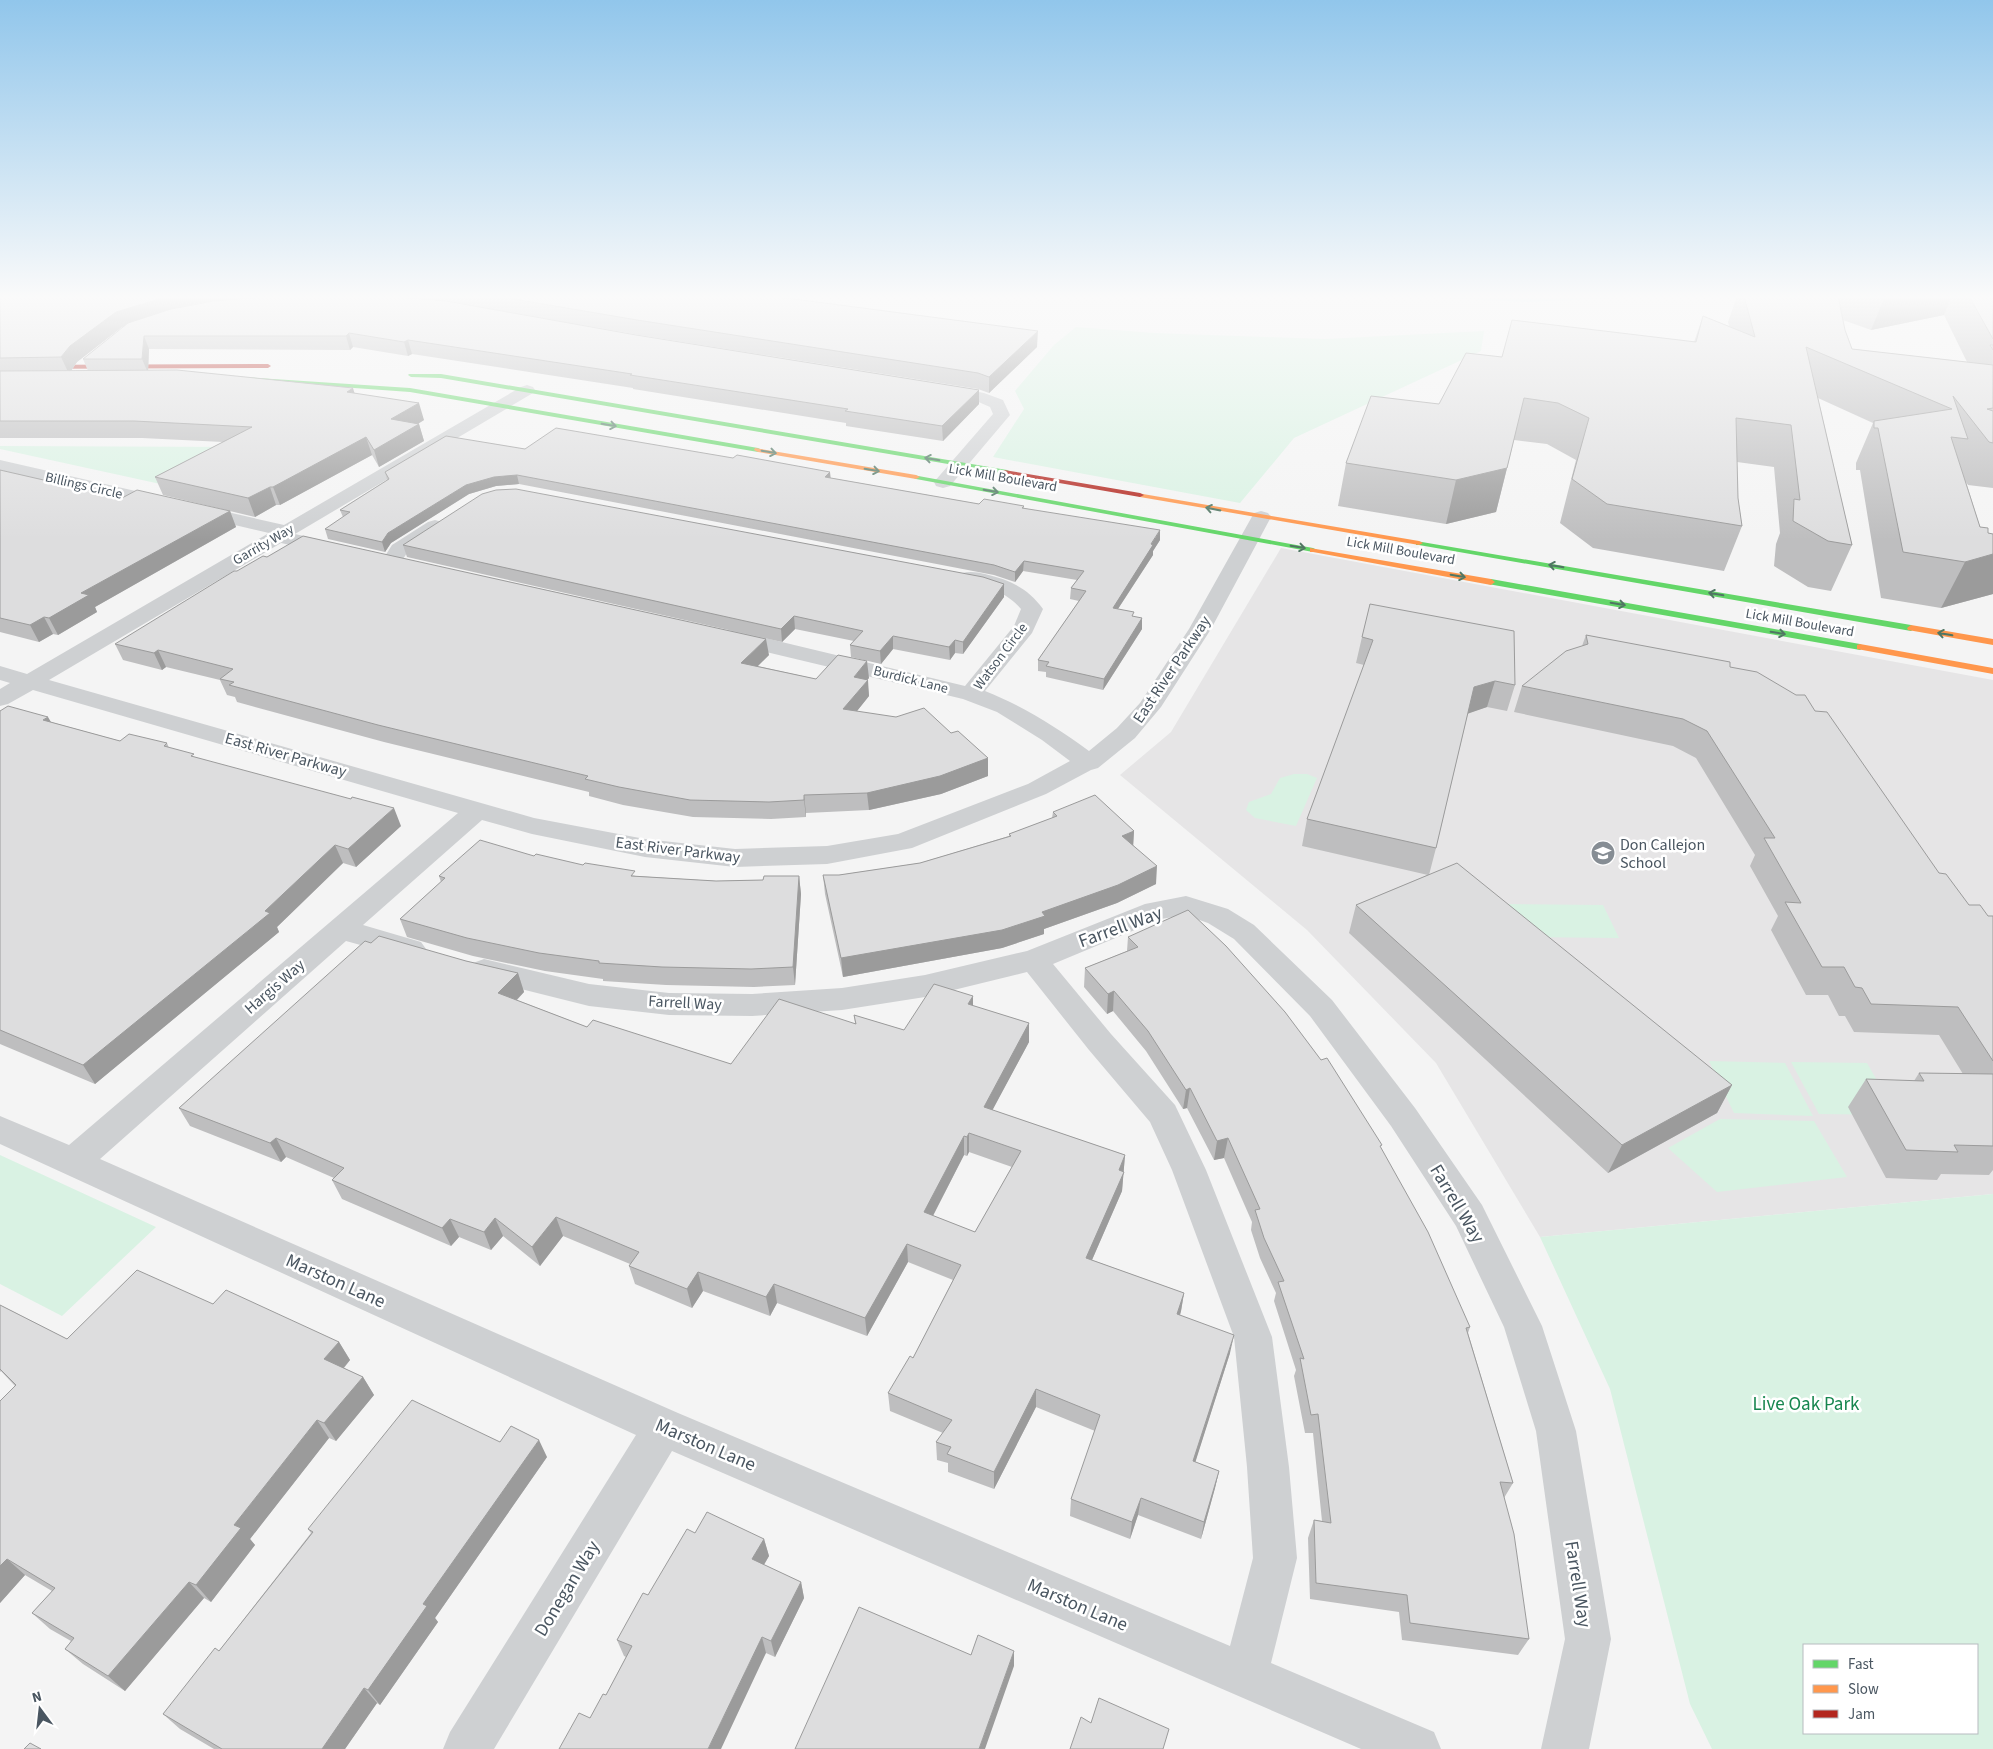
<svg xmlns="http://www.w3.org/2000/svg" width="1993" height="1749" viewBox="0 0 1993 1749" font-family="'Source Sans 3',sans-serif">
<style>
.education{fill:#e6e5e6}
.green{fill:#d9f2e3;fill-rule:evenodd}
.water{fill:#aee2f0}
.lines{fill:none;stroke-linecap:round;stroke-linejoin:round}
.street{fill:#ced0d2;fill-rule:evenodd}
.fast{fill:#63d668;fill-rule:evenodd}
.slow{fill:#ff974d;fill-rule:evenodd}
.jam{fill:#b3261e;fill-rule:evenodd}
.wall{fill:#bebebf;fill-rule:evenodd}
.shaded-wall{fill:#9b9b9b}
.building{fill:#ddddde;stroke:#9b9b9b;fill-rule:evenodd}
.oneway{stroke:#507663}
.labels{text-anchor:middle;stroke-width:5;stroke-linejoin:round;paint-order:stroke}
.far-street-label{font-size:14px;fill:#4a5661;stroke:#fff}
.street-label{font-size:16px;fill:#4a5661;stroke:#fff}
.poi-label{font-size:16px;fill:#4a5661;stroke:#fff;text-anchor:start}
.near-street-label{font-size:19px;fill:#4a5661;stroke:#fff}
.near-park-label{font-size:19px;fill:#17864f;stroke:#fff}
</style>
<rect width="100%" height="100%" fill="#f4f4f4"/>
<path class="education" d="M1281,548L1993,680V1194L1540,1237L1436,1063L1307,930L1120,775L1171,732Z"/>
<path class="green" d="M1076,327L1154,333L1325,339L1484,331L1481,351L1294,438L1240,503L993,457L1024,409L1015,391L1054,345Z
M0,446L244,447L165,485L0,449Z
M1294,774H1307L1317,778L1296,826L1255,818L1246,810L1249,802L1271,794L1280,778Z
M1507,904L1603,905L1619,938L1520,937Z
M1709,1061L1785,1063L1813,1116L1734,1113Z
M1791,1062L1867,1063L1897,1115L1819,1114Z
M1720,1119L1814,1121L1847,1177L1717,1192L1668,1148Z
M0,1155L156,1227L62,1316L0,1284Z
M1993,1194V1749H1712L1690,1704L1610,1389L1540,1237ZM1804,1645H1977V1733H1804Z"/>
<path class="water" d="M1107,296H1257L1172,299Z
M1400,296H1662L1527,302Z"/>
<g class="lines">
<path class="street" d="M527,385L533,387L535,390L533,393L295,534L338,544L341,548L338,552L331,554L281,543L49,680L534,818L645,839L735,849L827,846L898,834L1028,784L1070,761L1042,740L997,712L963,699L724,642L721,637L724,632L732,630L965,686L1014,626L1021,609C1005,590 985,587 962,581L959,577L962,573C970,571 977,572 985,574C1010,580 1028,588 1043,609L1032,633L985,691C1023,706 1056,727 1089,751L1117,728L1140,703L1189,629L1254,513L1261,511L1268,513L1271,517L1211,629L1161,707L1135,738L1098,768L1091,770L1046,794L912,848L827,864L735,867L645,857L532,834L482,820L363,925L421,942L426,949L421,956L411,959L346,941L100,1159L678,1413L1230,1646L1253,1558L1247,1467L1234,1337L1172,1170L1150,1122L1089,1050L1027,972L925,997L842,1010L752,1016L669,1015L589,1006L473,977L469,970L473,963L484,959L589,984L669,993L752,994L842,988L925,975L1027,951L1145,904L1186,896L1228,909L1254,925L1332,1000L1415,1108L1482,1205L1542,1326L1576,1431L1611,1639L1589,1749H1541L1565,1639L1536,1431L1504,1327L1456,1226L1391,1126L1310,1016L1234,939L1208,923L1185,915L1161,919L1053,964L1111,1034L1175,1105L1206,1170L1272,1337L1289,1467L1297,1558L1271,1663L1434,1732L1441,1749H1361L672,1451L494,1749H443L450,1732L636,1435L0,1144V1116L69,1145L458,813L33,690L8,704L0,706V689L10,683L0,680V666L27,674L269,533L0,470V460L284,525L521,387Z
M942,385L984,393L1003,400L1010,415L950,486L943,488L936,486L934,482L993,414L990,407L974,400L936,393L934,390L936,387Z
M435,520L442,522L445,526L442,530L407,553L399,565L392,567L385,565L382,561L392,545L428,522Z"/>
<path class="fast" d="M409,374H441L1007,470L1011,472L1007,474L441,378L411,377L408,375Z
M244,377L410,388L758,448L762,450L758,452L410,392L242,380L241,379Z
M913,475L1313,548L1317,550L1313,552L916,479L912,477Z
M1416,541L1911,625L1915,628L1911,631L1419,545H1416Z
M1491,579L1860,644L1865,647L1860,650L1488,584L1487,582Z"/>
<path class="slow" d="M755,448L916,475L920,477L916,479L758,452L754,450Z
M1137,493L1419,541L1423,543L1419,545L1140,497L1136,495Z
M1310,548L1491,579L1495,582L1491,585L1313,552H1310Z
M1911,625L1993,639V645L1908,630L1907,628Z
M1860,644L1993,668V674L1857,649V645Z"/>
<path class="jam" d="M0,365L268,364L271,366L268,368L0,369Z
M1004,470L1140,493L1144,495L1140,497L1007,474L1003,472Z"/>
</g>
<path class="wall" d="M0,296H771L1037,347L989,393L978,389L639,335L566,322L636,335L979,390V404L943,441L846,426V423L633,389V388L412,354L408,356L353,347L350,350L149,349L148,370L354,393L424,420L418,424H419L424,441L379,467L372,455L280,505H276L255,517L163,495L155,477L223,442L142,438H0ZM122,327H124L83,359L88,371H71L77,362Z
M1737,296H1993V488L1968,485L1966,482L1980,527L1988,533L1993,534V594L1941,608L1881,598L1860,470H1856V463L1873,423L1818,398L1852,545L1831,591L1808,587L1774,566L1776,544L1780,533L1774,467L1737,462L1738,498L1742,526L1724,571L1593,548L1560,523L1576,460L1547,444L1514,440L1496,512L1446,524L1338,506L1346,463L1439,404L1502,357L1694,342L1703,316L1729,326L1728,322ZM1944,315L1967,362L1852,349L1845,330L1843,320L1871,330Z
M525,449L831,478L979,504L1024,506V508L1160,540L1153,551V555L1118,609L1134,617L1142,618V629L1103,690L1046,677V672L1038,671V660L1079,601L1070,599L1071,588L1077,580L1023,571L1015,582L994,575L519,484L496,486L469,494L391,543L385,552L328,539L325,529L343,517L340,510L387,480L385,472Z
M0,470L122,498L230,511L236,527L95,607L97,612L58,635L53,634L39,642L0,632Z
M403,545L1004,584V597L963,654L955,653L950,660L893,649L881,664L851,657L850,645L854,641L795,629L782,642L407,557Z
M1370,604L1515,685L1507,711L1487,707L1468,713L1436,848L1429,875L1732,1085L1717,1113L1608,1173L1349,933L1356,905L1428,875L1302,846L1307,819L1364,665L1356,663L1362,637Z
M1586,635L1730,667L1815,711L1939,873L1969,905L1988,916H1993V1170L1989,1175L1941,1174L1937,1180L1886,1178L1848,1107L1866,1079L1914,1081L1919,1073L1963,1074L1939,1035L1854,1032L1845,1016H1839L1828,995H1806L1771,930L1778,916L1750,866L1755,855L1696,758L1673,746L1514,712L1522,686L1582,646Z
M115,644L769,655L757,666L816,679L869,678L867,680L869,696L857,711L988,776L941,794L869,810L806,813V817L771,819L693,817L623,805L589,796V792L384,742L237,702L235,697L227,695L220,680L166,667L162,670L123,660Z
M0,711L51,722L120,741L167,743L169,748L195,757L401,826L356,867L343,863L277,927L279,932L95,1084L0,1044Z
M1053,812L1134,831L1133,845L1156,884L1117,903L1044,929V934L1002,948L843,977L825,894L823,875H839L920,863L1009,836V834L1052,818Z
M534,856L636,876L716,881L763,880L799,876L801,894L795,985L754,987L666,985L603,981V979L545,971L473,956L407,937L400,919L441,882L439,876Z
M1128,937L1381,1149L1470,1327L1468,1333L1513,1483L1504,1498L1529,1639L1518,1655L1402,1640L1399,1612L1310,1599L1308,1538L1314,1520L1322,1521L1313,1433H1305L1294,1376L1296,1370L1274,1301L1276,1293L1260,1258L1251,1230L1252,1222L1224,1158L1214,1160L1187,1108L1183,1109L1146,1051L1113,1011L1107,1014L1084,987L1085,968L1127,951Z
M371,943L466,961L518,973L524,992L517,1000L587,1027L731,1064L855,1023L854,1015L904,1030L973,1006L1029,1023V1042L992,1110L1125,1155L1122,1191L1092,1260L1184,1293L1181,1311L1180,1316L1230,1353L1195,1462L1219,1471L1215,1488L1201,1539L1138,1515L1130,1539L1070,1516L1071,1499L1095,1431L1036,1407L994,1489L948,1472V1463L937,1460L936,1442L943,1433L890,1411L888,1393L913,1358L953,1280L908,1262L867,1336L777,1303L770,1316L703,1291L692,1308L635,1284L629,1266L630,1264L563,1236L540,1266L503,1236L491,1250L459,1237L451,1246L342,1199L332,1180L334,1178L286,1157L281,1162L190,1126L179,1108ZM969,1152L1012,1167L975,1232L933,1216L964,1155L967,1156Z
M213,1304L339,1342L350,1360L344,1368L363,1377L374,1395L336,1441L329,1438L250,1539L255,1545L211,1602L204,1598L125,1691L83,1664L65,1649L71,1641L50,1629L32,1613L52,1591L25,1575L0,1603L15,1386L1,1371L0,1372V1305L67,1339Z
M500,1442L547,1457L435,1618L438,1622L380,1705L377,1703L345,1749H214L180,1729L163,1714L219,1651L311,1533L308,1529Z
M695,1533L764,1539L769,1556L764,1565L801,1582L804,1598L775,1657L766,1653L590,1718L606,1695L626,1657L624,1656L617,1640L648,1595Z"/>
<path class="shaded-wall" d="M169,296H265L266,298L173,311L122,327L77,362L69,374L61,357L70,346L116,312Z
M1885,296H1952L1944,315L1871,330Z
M1038,331L1037,347L989,393V377Z
M349,333L353,347L350,350L346,336Z
M144,336L149,349L148,373L142,359Z
M408,340L412,354L408,356L404,342Z
M353,388L358,405L347,392Z
M979,390V404L943,441L942,426Z
M419,403L424,420L396,437L391,419Z
M419,424L424,441L379,467L374,450Z
M366,437L372,455L280,505L273,487Z
M1507,468L1496,512L1446,524L1456,480Z
M830,472L831,481L825,477Z
M517,475L519,484L496,486L469,494L391,543L385,552L382,542L388,533L466,485L494,477Z
M270,487L276,505L255,517L248,498Z
M230,511L236,527L95,607L97,612L58,635L49,618L81,593Z
M1160,530V540L1153,551V555L1112,618L1113,608Z
M1993,554V594L1941,608L1965,562Z
M1024,561L1023,571L1015,582V572Z
M1004,584V597L963,654V642Z
M794,616L795,629L782,642L781,629Z
M44,617L53,634L39,642L30,625Z
M1142,618V629L1103,690L1104,679Z
M893,636V649L881,664L880,651Z
M766,639L769,655L744,680L741,663Z
M955,640V653L950,660L949,647Z
M158,650L166,667L162,670L154,653Z
M867,661L869,678L855,693L854,677Z
M868,680L869,696L845,726L843,709Z
M1495,681L1487,707L1467,714L1474,687Z
M48,717L58,734L43,720Z
M988,758V776L941,794L869,810L867,793Z
M804,795L806,813V817L804,800Z
M394,808L401,826L356,867L348,849Z
M1134,831L1133,849L1122,836Z
M335,845L343,863L277,927L279,932L95,1084L83,1065L265,911Z
M1157,866L1156,884L1117,903L1044,929V934L1002,948L843,977L841,958L1042,912Z
M799,876L801,894L795,985L793,967Z
M518,973L524,992L505,1012L498,993Z
M1114,991L1113,1011L1107,1014L1108,994Z
M973,996V1015L968,1004Z
M1029,1023V1042L984,1126V1107Z
M1732,1085L1717,1113L1608,1173L1622,1145Z
M1190,1088L1187,1108L1183,1109L1186,1090Z
M969,1133V1152L967,1156V1137Z
M964,1136V1155L925,1231L924,1212Z
M276,1138L286,1157L281,1162L270,1143Z
M1228,1138L1224,1158L1214,1160L1217,1141Z
M1125,1155L1122,1191L1085,1276L1086,1258L1119,1170Z
M556,1217L563,1236L540,1266L532,1247Z
M495,1218L503,1236L491,1250L484,1232Z
M450,1219L459,1237L451,1246L442,1228Z
M907,1244L908,1262L867,1336L865,1318Z
M698,1272L703,1291L692,1308L687,1289Z
M774,1284L777,1303L770,1316L766,1297Z
M1184,1293L1181,1311L1174,1333L1177,1314Z
M1234,1335L1230,1353L1190,1479L1193,1461Z
M339,1342L350,1360L336,1377L324,1359Z
M363,1377L374,1395L336,1441L324,1423Z
M1036,1389V1407L994,1489V1472Z
M317,1420L329,1438L250,1539L255,1545L211,1602L196,1585L234,1525Z
M539,1440L547,1457L435,1618L438,1622L380,1705L368,1690L423,1604Z
M1219,1471L1215,1488L1201,1539L1204,1522Z
M1141,1498L1138,1515L1130,1539L1132,1522Z
M764,1539L769,1556L757,1576L752,1559Z
M7,1559L25,1575L0,1603V1566Z
M189,1582L204,1598L125,1691L108,1676Z
M801,1582L804,1598L775,1657L771,1641Z
M762,1637L766,1653L721,1749H708Z
M1014,1651V1666L985,1749H979Z
M364,1688L377,1703L345,1749H322Z"/>
<path class="building" d="M0,296H169L116,312L70,346L61,357L0,358Z
M496,296H771L1038,331L989,377L978,373L637,320Z
M1744,296H1838L1845,330L1852,349L1993,365V408L1987,409L1993,411V443L1989,442L1953,396L1968,439L1951,437L1980,527L1988,528V533L1993,534V554L1965,562L1903,552L1878,428H1874V421L1952,409L1806,347L1852,545L1828,541L1793,521L1794,499L1800,500L1791,425L1736,418L1738,498L1742,526L1607,504L1572,479L1589,418L1558,403L1524,398L1507,468L1456,480L1346,463L1371,396L1439,404L1466,353L1502,357L1512,320L1696,342L1703,316L1755,337Z
M1969,296H1993V339Z
M262,297H400L446,301L636,335L979,390L942,426L845,411L848,409L630,375L632,374L408,340L404,342L349,333L346,336H144L142,359H83L128,323L171,309L214,301Z
M1990,345H1993V350Z
M177,370L353,388L347,392L419,403L391,419L419,424L374,450L366,437L273,487H270L248,498L155,477L252,427L134,421H0V371Z
M556,428L562,429L733,458L737,455L830,472L825,477L979,504L984,499L1024,506L1022,508L1160,530L1151,544L1153,545L1113,608L1134,612L1132,616L1142,618L1104,679L1046,666L1049,662L1038,660L1086,591L1071,588L1084,571L1024,561L1015,572L994,565L517,475L494,477L466,485L388,533L382,542L325,529L350,512L340,510L389,479L385,472L446,436L525,449Z
M0,470L122,498L137,490L230,511L81,593L89,595L49,618L44,617L30,625L0,618Z
M516,489L983,577L1004,584L963,642L955,640L949,647L893,636L880,651L850,645L863,631L794,616L781,629L403,545L482,494L496,490Z
M303,536L766,639L741,663L816,679L838,655L867,661L854,677L868,680L843,709L896,717L924,708L951,733L958,731L988,758L940,776L867,793L804,795V800L769,802L690,800L619,787L585,779L588,776L378,725L229,685L234,682L220,679L233,669L158,650L154,653L115,644L234,571H237L263,556L267,557Z
M1370,604L1514,631L1515,685L1495,681L1474,687L1436,848L1307,819L1373,640L1362,637Z
M1586,635L1730,662V667L1757,672L1796,695H1805L1815,711L1827,712L1939,873L1946,874L1969,905H1980L1988,916H1993V1061L1958,1007L1871,1004L1862,988L1855,987L1844,967H1822L1785,902L1801,903L1764,838H1775L1707,731L1683,719L1522,686L1566,651L1588,644Z
M8,706L48,717L43,720L120,741L129,734L167,743L164,746L194,754L191,756L351,799L352,797L394,808L348,849L335,845L265,911L270,913L83,1065L0,1030V711Z
M1095,795L1134,831L1122,836L1157,866L1118,885L1042,912L1045,916L1002,930L841,958L823,875H839L920,863L1011,836L1009,834L1057,816L1053,812Z
M480,840L534,856L536,854L583,865L585,863L635,871L631,876L716,881L763,880L764,876H799L793,967L751,969L662,967L599,963V961L539,953L467,938L400,919L445,878L439,876Z
M1457,863L1732,1085L1622,1145L1356,905Z
M1188,910L1226,946L1285,1012L1321,1060L1327,1058L1382,1145L1380,1146L1428,1232L1470,1327L1466,1328L1513,1483L1500,1482L1514,1534L1529,1639L1410,1623L1407,1595L1316,1583L1314,1520L1331,1523L1318,1414L1311,1415L1300,1358L1304,1359L1278,1282L1284,1281L1264,1238L1255,1210L1260,1209L1228,1138L1217,1141L1190,1088L1186,1090L1148,1031L1114,991L1108,994L1085,968L1138,947L1128,937Z
M379,936L466,961L518,973L498,993L587,1027L593,1020L731,1064L779,999L856,1024L854,1015L904,1030L934,984L973,996L968,1004L1029,1023L984,1107L1125,1155L1119,1170L1124,1172L1086,1258L1184,1293L1177,1314L1234,1335L1193,1461L1219,1471L1204,1522L1141,1498L1132,1522L1071,1499L1100,1415L1036,1389L994,1472L947,1454L951,1447L936,1442L952,1420L888,1393L910,1356L913,1358L961,1265L907,1244L865,1318L774,1284L766,1297L698,1272L687,1289L629,1266L639,1252L556,1217L532,1247L495,1218L484,1232L450,1219L442,1228L332,1180L344,1168L276,1138L270,1143L179,1108L365,941L371,943ZM969,1133L1021,1151L975,1232L924,1212L964,1136L967,1137Z
M1919,1073L1993,1074V1146L1954,1145L1958,1152L1906,1150L1866,1079L1924,1081Z
M137,1270L213,1304L226,1290L339,1342L324,1359L363,1377L324,1423L317,1420L234,1525L241,1528L196,1585L189,1582L108,1676L65,1649L74,1638L32,1613L55,1588L7,1559L0,1566V1401L16,1385L0,1369V1305L67,1339Z
M412,1400L500,1442L511,1426L539,1440L423,1604L427,1606L368,1690L364,1688L322,1749H222L163,1714L215,1648L219,1651L313,1532L308,1529Z
M707,1512L764,1539L752,1559L801,1582L771,1641L762,1637L708,1749H559L579,1713L590,1718L603,1694L606,1695L632,1646L617,1640L643,1593L648,1595L687,1529L695,1533Z
M859,1607L971,1655L978,1635L1014,1651L979,1749H795Z
M1099,1698L1169,1729L1163,1749H1070L1081,1717L1091,1723Z
M30,1743L41,1749H24Z"/>
<defs><path id="oneway-shaft" d="M-6 0H5M1.5-3L5.5 0L1.5 3" fill="none" stroke-width="1.6" stroke-linecap="round" stroke-linejoin="round" transform="scale(1.25)"/></defs>
<g class="oneway">
<use href="#oneway-shaft" transform="translate(609 425) rotate(10)"/>
<use href="#oneway-shaft" transform="translate(769 452) rotate(10)"/>
<use href="#oneway-shaft" transform="translate(932 459) rotate(-170)"/>
<use href="#oneway-shaft" transform="translate(872 470) rotate(10)"/>
<use href="#oneway-shaft" transform="translate(991 491) rotate(10)"/>
<use href="#oneway-shaft" transform="translate(1213 509) rotate(-169)"/>
<use href="#oneway-shaft" transform="translate(1298 547) rotate(10)"/>
<use href="#oneway-shaft" transform="translate(1556 566) rotate(-170)"/>
<use href="#oneway-shaft" transform="translate(1458 576) rotate(10)"/>
<use href="#oneway-shaft" transform="translate(1716 594) rotate(-170)"/>
<use href="#oneway-shaft" transform="translate(1618 604) rotate(10)"/>
<use href="#oneway-shaft" transform="translate(1778 633) rotate(10)"/>
<use href="#oneway-shaft" transform="translate(1945 634) rotate(-170)"/>
</g>
<linearGradient id="sky" x2="0" y2="1"><stop stop-color="#91c6eb"/><stop offset="0.55" stop-color="#fafafa"/><stop offset="1" stop-color="#fafafa" stop-opacity="0"/></linearGradient>
<rect width="1993" height="540" fill="url(#sky)"/>
<defs>
<symbol id="school-disc" viewBox="-11 -11 22 22"><circle r="9.5" fill="#868d94" stroke="#fff"/><path d="M0-5L7-2L0 1L-7-2ZM-4 1L0 2.5L4 1V4Q0 6-4 4Z" fill="#fff"/></symbol>
</defs>
<g fill-rule="evenodd">
<use href="#school-disc" x="1589" y="839" width="28" height="28"/>
</g>
<g class="labels">
<g class="far-street-label">
<text transform="translate(1003 477) rotate(10)" y="5">Lick Mill Boulevard</text>
<text transform="translate(84 485) rotate(13)" y="5">Billings Circle</text>
<text transform="translate(263 544) rotate(-30)" y="5">Garrity Way</text>
<text transform="translate(1401 550) rotate(10)" y="5">Lick Mill Boulevard</text>
<text transform="translate(1800 622) rotate(10)" y="5">Lick Mill Boulevard</text>
<text transform="translate(1000 656) rotate(-53)" y="5">Watson Circle</text>
<text transform="translate(911 679) rotate(14)" y="5">Burdick Lane</text>
</g>
<g class="street-label">
<text transform="translate(1171 669) rotate(-56)" y="6">East River Parkway</text>
<text transform="translate(286 754) rotate(16)" y="6">East River Parkway</text>
<text transform="translate(678 849) rotate(7)" y="6">East River Parkway</text>
<text transform="translate(274 986) rotate(-41)" y="6">Hargis Way</text>
<text transform="translate(685 1002) rotate(3)" y="6">Farrell Way</text>
</g>
<g class="poi-label">
<text x="1620" y="850">Don Callejon<tspan x="1620" dy="18">School</tspan></text>
</g>
<g class="near-street-label">
<text transform="translate(1120 926) rotate(-20)" y="7">Farrell Way</text>
<text transform="translate(1458 1203) rotate(59)" y="7">Farrell Way</text>
<text transform="translate(336 1280) rotate(24)" y="7">Marston Lane</text>
<text transform="translate(706 1444) rotate(23)" y="7">Marston Lane</text>
<text transform="translate(1579 1584) rotate(81)" y="7">Farrell Way</text>
<text transform="translate(566 1588) rotate(-59)" y="7">Donegan Way</text>
<text transform="translate(1078 1604) rotate(23)" y="7">Marston Lane</text>
</g>
<g class="near-park-label">
<text x="1806" y="1410">Live Oak Park</text>
</g>
</g>
<rect x="1803" y="1644" width="175" height="90" fill="#ffffff" stroke="#b7bbc0"/>
<rect x="1813" y="1660" width="25" height="8" fill="#63d668" stroke="#b7bbc0"/>
<text x="1848" y="1669" font-size="15" fill="#4a5661">Fast</text>
<rect x="1813" y="1685" width="25" height="8" fill="#ff974d" stroke="#b7bbc0"/>
<text x="1848" y="1694" font-size="15" fill="#4a5661">Slow</text>
<rect x="1813" y="1710" width="25" height="8" fill="#b3261e" stroke="#b7bbc0"/>
<text x="1848" y="1719" font-size="15" fill="#4a5661">Jam</text>
<g transform="translate(40 1709) rotate(345)" stroke="#ffffff" stroke-width="4" paint-order="stroke">
<path d="M0-4L9 19L0 12L-9 19Z" fill="#4a5661"/>
<text y="-8" font-size="14" font-weight="bold" text-anchor="middle" fill="#4a5661">N</text>
</g>
</svg>
